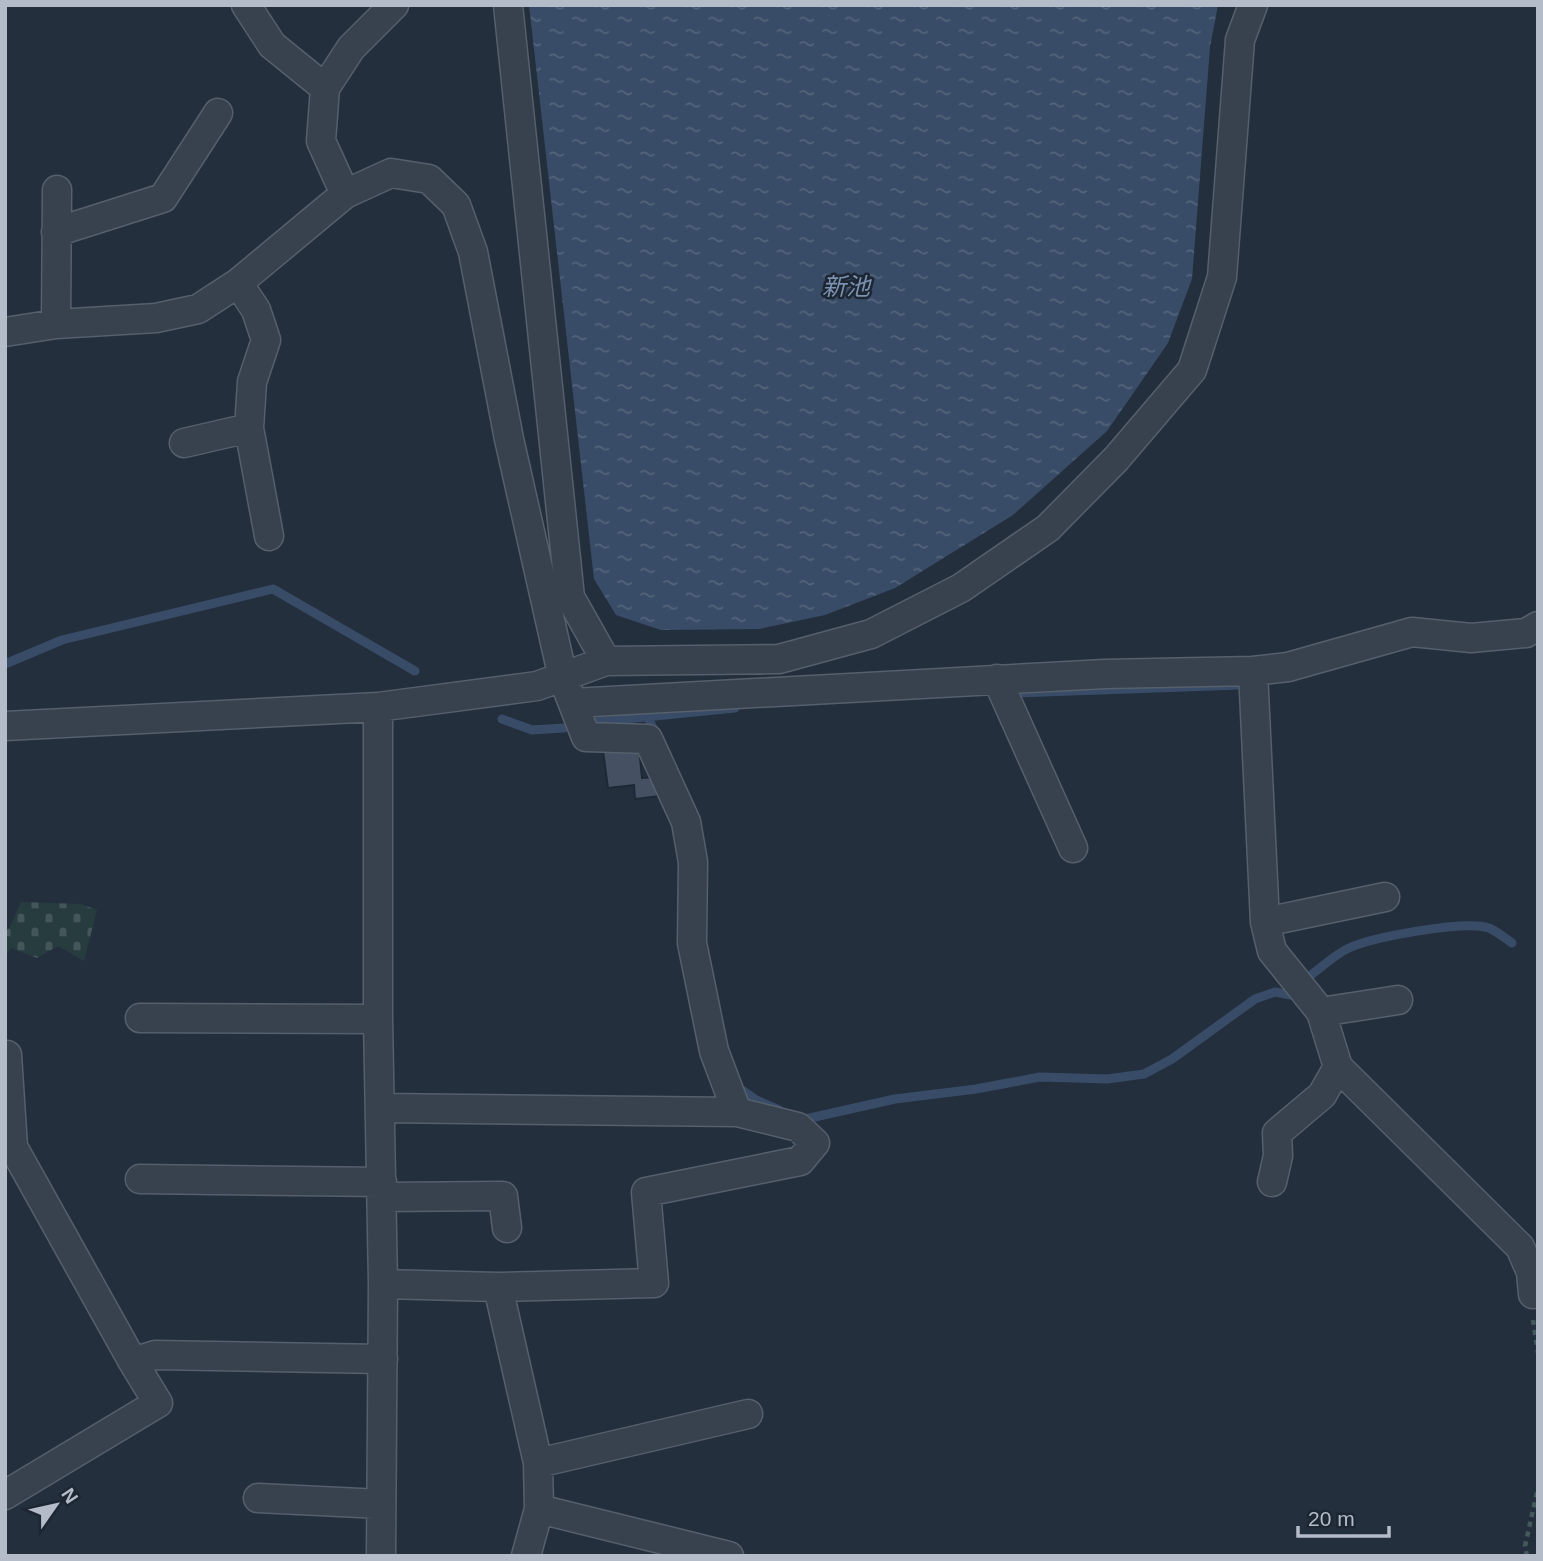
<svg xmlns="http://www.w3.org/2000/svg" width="1543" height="1561" viewBox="0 0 1543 1561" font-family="Arial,'Noto Sans JP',sans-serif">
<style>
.cemetery{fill:url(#cemetery-stones)}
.water{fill:url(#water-ripples)}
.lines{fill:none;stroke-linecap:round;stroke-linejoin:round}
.stream{stroke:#394c67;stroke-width:9}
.building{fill:#455162;stroke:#1f2835;stroke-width:2}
.minor-casing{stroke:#565f6c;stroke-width:31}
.path{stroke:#44595c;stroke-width:4.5;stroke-dasharray:5 5;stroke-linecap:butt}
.minor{stroke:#38414e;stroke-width:28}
.labels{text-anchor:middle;stroke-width:5;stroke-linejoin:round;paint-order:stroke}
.water-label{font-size:24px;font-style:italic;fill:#7c92b1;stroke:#1d2633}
</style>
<defs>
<pattern id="cemetery-stones" width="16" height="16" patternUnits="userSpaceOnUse" patternTransform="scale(1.75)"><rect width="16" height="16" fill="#263c3f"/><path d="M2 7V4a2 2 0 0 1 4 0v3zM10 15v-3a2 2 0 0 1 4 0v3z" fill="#435659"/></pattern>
<pattern id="water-ripples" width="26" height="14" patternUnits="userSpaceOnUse" patternTransform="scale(1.75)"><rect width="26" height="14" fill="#394c67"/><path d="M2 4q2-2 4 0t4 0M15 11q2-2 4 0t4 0" fill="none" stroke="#53647b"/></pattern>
</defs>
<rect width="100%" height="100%" fill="#242f3e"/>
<path class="cemetery" d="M21,902L81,904L97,910L84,961L58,946L37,958L11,948L5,957V930L9,929Z"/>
<path class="water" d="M529,5H1218L1210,47L1192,279L1168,343L1107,431L1013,515L895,588L825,615L759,629L661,630L616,615L594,579Z"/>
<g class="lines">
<path class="stream" d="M5,664L62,640L273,589L415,671
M1015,693L1240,685
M648,718L657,736
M502,719L532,730L564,728
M595,722L735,708
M1308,977C1321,968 1334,955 1349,948C1373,937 1464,920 1489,928C1496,931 1505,938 1512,943
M736,1086L756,1100L779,1110
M801,1120L895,1099L976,1089L1040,1077L1107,1079L1144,1074L1172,1059L1255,999L1275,992L1291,995"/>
</g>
<path class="building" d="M639,747L642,778L658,777L660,796L635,799L634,785L608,788L603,751Z"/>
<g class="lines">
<defs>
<path id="minor" d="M246,5L272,45L325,88
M508,5L570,597L606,661
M345,194L321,141L325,88L351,48L394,5
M56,232L163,198L218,113
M238,283L256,310L266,340L252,382L249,428L269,536
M56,324L57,190
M5,332L56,324L156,318L198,309L238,283L345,194L391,173L429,179L456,205L473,252L509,439L563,678L586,737L648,739L686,822L693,862L692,943L714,1051L737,1112L798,1127L815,1143L800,1161L646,1192L654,1283L498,1287
M184,443L249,428
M1253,671L1265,922L1272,951L1321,1012L1338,1067L1520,1247L1531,1272L1533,1294
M997,679L1073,848
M573,703L1105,674L1253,671L1288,667L1412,632L1471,638L1526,633L1538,626
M378,707V1019L383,1284L381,1556
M5,726L378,707L537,686L606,661L779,659L871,634L961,588L1048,528L1116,459L1192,370L1222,277L1240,40L1253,5
M1265,922L1385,897
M1321,1012L1398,1000
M140,1018L378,1019
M7,1055L13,1147
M381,1108L737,1112
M5,1141L13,1147L133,1362
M140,1179L382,1182
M1272,1182L1278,1156L1277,1133L1322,1095L1338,1067
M382,1197L503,1196L507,1228
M383,1284L498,1287L538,1463L539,1509L526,1556
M538,1463L748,1414
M5,1495L158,1403L133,1362L155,1355L383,1359
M258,1498L381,1504
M539,1509L729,1556"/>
</defs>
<use href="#minor" class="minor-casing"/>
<path class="path" d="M1533,1320L1538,1353
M1527,1556L1525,1546L1538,1488"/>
<use href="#minor" class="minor"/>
</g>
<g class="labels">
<g class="water-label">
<text x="846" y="295">新池</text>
</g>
</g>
<rect width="1543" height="1561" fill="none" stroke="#b4bcc9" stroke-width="14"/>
<g transform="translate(56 1505) rotate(56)" stroke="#1d2633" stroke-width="5" paint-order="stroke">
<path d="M0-5L12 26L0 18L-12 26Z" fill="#b4bcc9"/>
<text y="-10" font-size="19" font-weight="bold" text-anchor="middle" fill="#b4bcc9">N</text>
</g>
<path d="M1298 1526v10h91v-10" fill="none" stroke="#b4bcc9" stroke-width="3.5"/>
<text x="1308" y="1526" font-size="21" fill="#b4bcc9" stroke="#1d2633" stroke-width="5" paint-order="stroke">20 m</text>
</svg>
